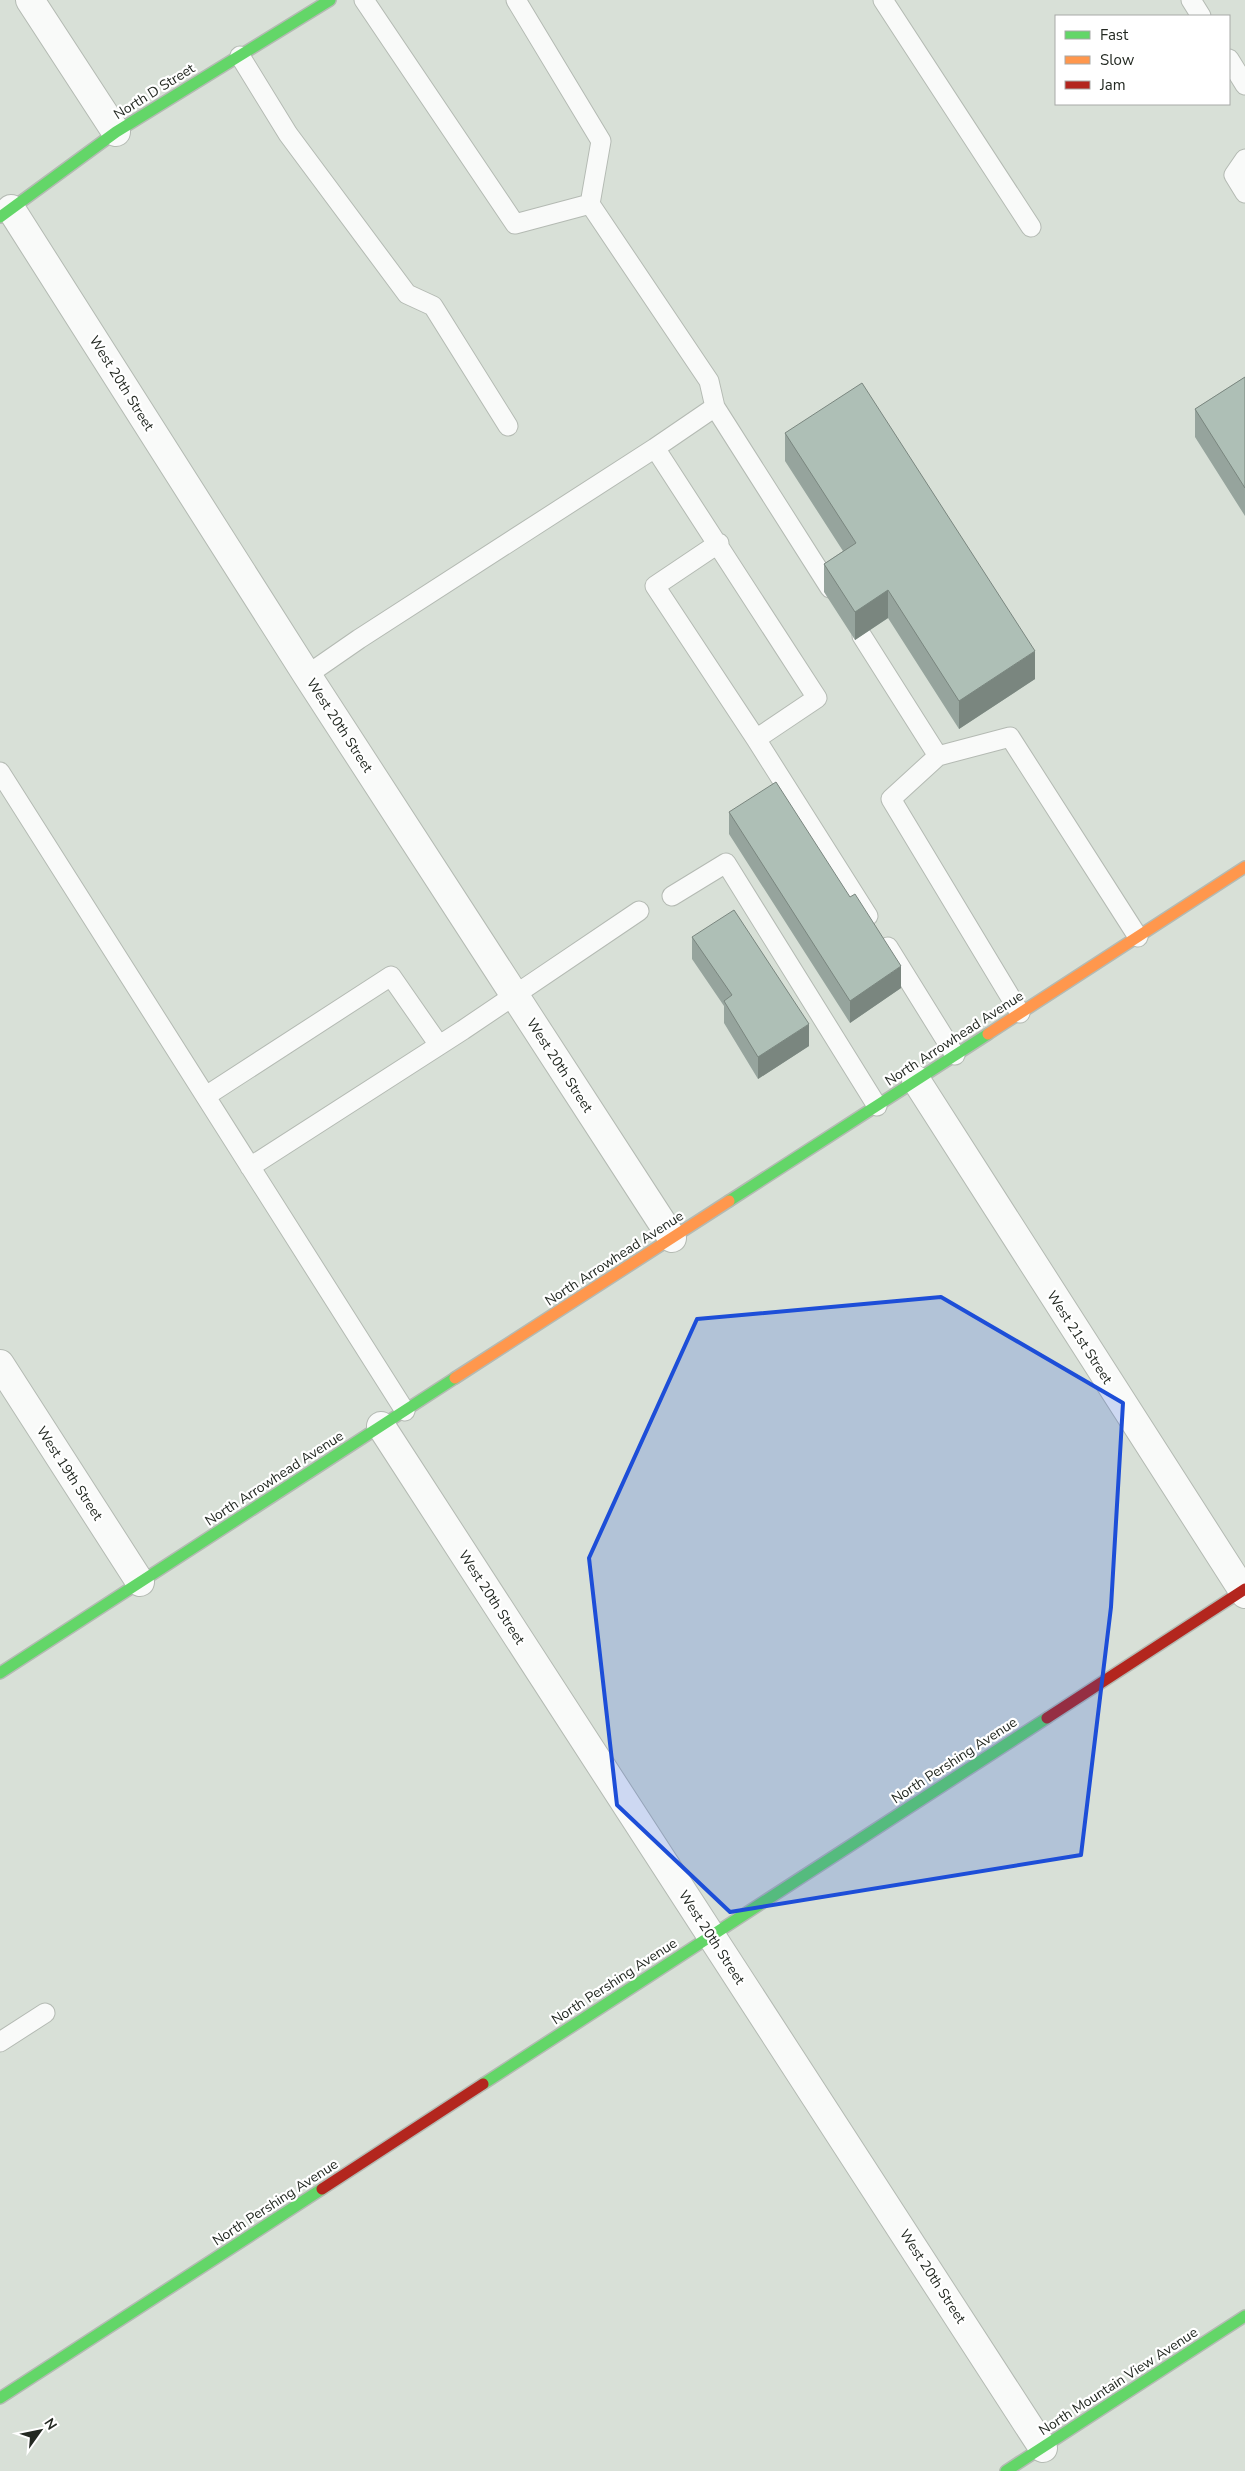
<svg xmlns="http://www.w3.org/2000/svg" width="1245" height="2471" viewBox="0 0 1245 2471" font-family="'Nunito Sans',sans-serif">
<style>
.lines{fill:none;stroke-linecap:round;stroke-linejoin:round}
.lane-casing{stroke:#b4bab3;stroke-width:21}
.street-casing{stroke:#b4bab3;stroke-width:30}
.fast-casing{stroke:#b4bab3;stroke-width:14}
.slow-casing{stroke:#b4bab3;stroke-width:14}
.jam-casing{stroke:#b4bab3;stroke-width:14}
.lane{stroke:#f9faf9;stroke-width:19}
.street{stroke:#f9faf9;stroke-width:28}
.fast{stroke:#63d668;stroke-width:11}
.slow{stroke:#ff974d;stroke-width:11}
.jam{stroke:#b3261e;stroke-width:11}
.wall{fill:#96a49d}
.shaded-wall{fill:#7a867f}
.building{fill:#aebfb6;stroke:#7a867f}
.marked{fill:#1d4ed8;fill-opacity:0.2;stroke:#1d4ed8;stroke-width:4;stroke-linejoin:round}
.labels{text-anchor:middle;stroke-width:4.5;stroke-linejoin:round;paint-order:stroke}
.street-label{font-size:14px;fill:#232922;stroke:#fff}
</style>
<rect width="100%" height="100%" fill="#d8e0d7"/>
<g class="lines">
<defs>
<path id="lane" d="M364,0L515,224L590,204
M516,0L601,141L590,204L709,381L715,407L830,588
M883,0L1031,227
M1191,0L1201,16
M240,56L288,134L407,294L433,306L508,426
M1229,59L1245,85
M1245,159L1234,175L1245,193
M715,407L655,448L817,698L756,739
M719,543L655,586L756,739L868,916
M862,636L938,756L1010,737L1138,937
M307,675L359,639L655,448
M938,756L891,799L1020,1013
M0,772L405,1411
M672,896L726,863L877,1106
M888,947L955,1055
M206,1096L391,976L439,1045
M250,1167L463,1030L639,911
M0,2042L45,2013"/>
<path id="street" d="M30,0L116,132
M11,209L307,675L672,1238
M916,1080L1245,1594
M0,1364L140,1582
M381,1426L1043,2448"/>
<path id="fast" d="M0,217L116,132L330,0
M729,1201L988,1034
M0,1673L455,1378
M483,2084L1047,1718
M0,2398L322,2189
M1006,2471L1245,2316"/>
<path id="slow" d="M988,1034L1245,867
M455,1378L729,1201"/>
<path id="jam" d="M1047,1718L1245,1589
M322,2189L483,2084"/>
</defs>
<use href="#lane" class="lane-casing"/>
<use href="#street" class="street-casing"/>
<use href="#fast" class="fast-casing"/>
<use href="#slow" class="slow-casing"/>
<use href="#jam" class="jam-casing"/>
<use href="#lane" class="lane"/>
<use href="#street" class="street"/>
<use href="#fast" class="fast"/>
<use href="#slow" class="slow"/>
<use href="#jam" class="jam"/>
</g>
<path class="wall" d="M1245,377V516L1195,437V409Z
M785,433L1035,679L959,729L888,618L855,640L824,592V564L843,551L785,461Z
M729,812L901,988L850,1023L729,834Z
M692,937L809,1046L758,1079L724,1023V1006L692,959Z"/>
<path class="shaded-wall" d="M888,590V618L855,640V612Z
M1035,651V679L959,729V701Z
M901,966V988L850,1023V1001Z
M809,1024V1046L758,1079V1057Z"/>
<path class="building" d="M1245,377V488L1195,409Z
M862,383L1035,651L959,701L888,590L855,612L824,564L856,543L785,433Z
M776,782L850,897L855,894L901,966L850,1001L729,812Z
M734,910L809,1024L758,1057L724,1001L732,995L692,937Z"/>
<path class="marked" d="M941,1297L1123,1403L1111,1607L1081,1855L730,1912L617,1805L589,1558L697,1319Z"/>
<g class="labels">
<g class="street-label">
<text transform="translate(154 91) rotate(-32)" y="5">North D Street</text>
<text transform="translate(122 383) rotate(58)" y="5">West 20th Street</text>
<text transform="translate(340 725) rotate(57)" y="5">West 20th Street</text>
<text transform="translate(954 1038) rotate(-33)" y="5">North Arrowhead Avenue</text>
<text transform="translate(560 1065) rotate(57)" y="5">West 20th Street</text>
<text transform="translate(614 1258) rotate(-33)" y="5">North Arrowhead Avenue</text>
<text transform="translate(1080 1337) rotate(57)" y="5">West 21st Street</text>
<text transform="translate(70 1473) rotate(57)" y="5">West 19th Street</text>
<text transform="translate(274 1478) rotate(-33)" y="5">North Arrowhead Avenue</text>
<text transform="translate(492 1597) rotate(57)" y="5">West 20th Street</text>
<text transform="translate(954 1760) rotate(-33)" y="5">North Pershing Avenue</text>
<text transform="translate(712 1937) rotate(57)" y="5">West 20th Street</text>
<text transform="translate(614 1981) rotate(-33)" y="5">North Pershing Avenue</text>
<text transform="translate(275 2202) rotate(-33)" y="5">North Pershing Avenue</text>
<text transform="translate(933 2276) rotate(57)" y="5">West 20th Street</text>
<text transform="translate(1118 2381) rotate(-33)" y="5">North Mountain View Avenue</text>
</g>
</g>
<rect x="1055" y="15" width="175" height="90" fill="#ffffff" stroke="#a7a9a7"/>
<rect x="1065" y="31" width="25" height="8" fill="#63d668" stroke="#a7a9a7"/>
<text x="1100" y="40" font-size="15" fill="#232922">Fast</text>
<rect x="1065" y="56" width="25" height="8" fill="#ff974d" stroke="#a7a9a7"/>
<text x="1100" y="65" font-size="15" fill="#232922">Slow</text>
<rect x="1065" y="81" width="25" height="8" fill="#b3261e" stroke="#a7a9a7"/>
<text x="1100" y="90" font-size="15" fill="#232922">Jam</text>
<g transform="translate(40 2431) rotate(57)" stroke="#ffffff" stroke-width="4" paint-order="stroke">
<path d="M0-4L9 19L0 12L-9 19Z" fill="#232922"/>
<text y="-8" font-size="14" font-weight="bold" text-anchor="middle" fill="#232922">N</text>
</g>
</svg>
